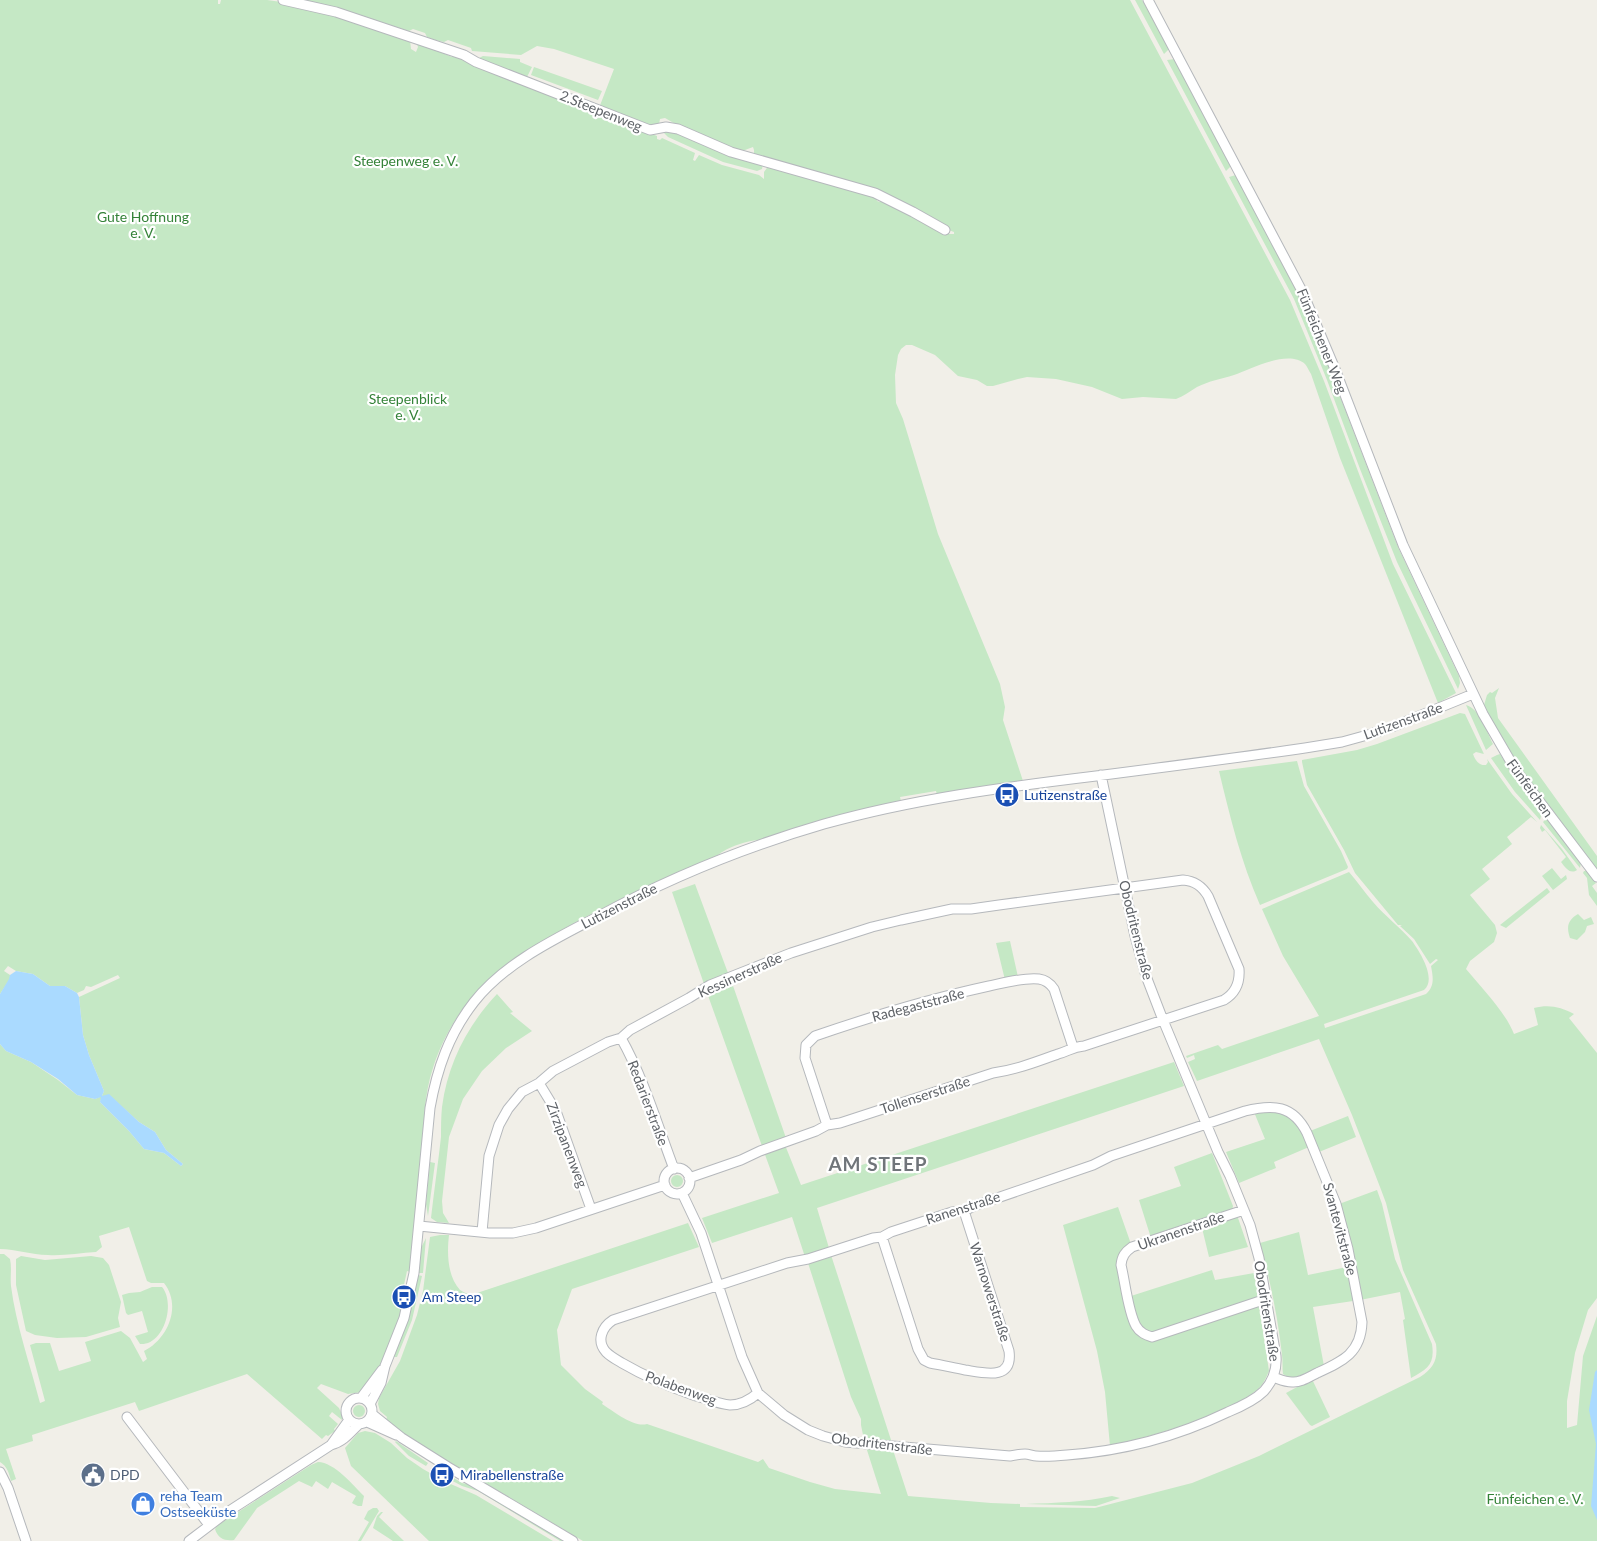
<svg xmlns="http://www.w3.org/2000/svg" width="1597" height="1541" viewBox="0 0 1597 1541" font-family="Lato,sans-serif">
<style>
.green{fill:#c5e8c5;fill-rule:evenodd}
.water{fill:#aadaff}
.lines{fill:none;stroke-linecap:round;stroke-linejoin:round}
.minor-casing{stroke:#b5b8bc;stroke-width:11}
.minor{stroke:#fff;stroke-width:9}
.labels{text-anchor:middle;stroke-width:4.5;stroke-linejoin:round;paint-order:stroke}
.street-label{font-size:14px;fill:#5f6368;stroke:#fff}
.park-label{font-size:14px;fill:#348238;stroke:#fff}
.transit-label{font-size:14px;fill:#164399;stroke:#fff;text-anchor:start}
.service-label{font-size:14px;fill:#4e5e75;stroke:#fff;text-anchor:start}
.shop-label{font-size:14px;fill:#366cbe;stroke:#fff;text-anchor:start}
.district-label{font-size:19px;font-weight:bold;letter-spacing:1px;fill:#70757a;stroke:#fff}
</style>
<rect width="100%" height="100%" fill="#f1efe8"/>
<path class="green" d="M0,0H218V4H220L221,0C236,0 252,0 267,0C315,6 365,24 410,40L411,49L416,52L418,47L417,44L419,42L444,51L445,54L452,57L454,55L463,58L517,79V81L525,84L527,83L587,108L592,112L594,110L657,136V139L660,140L662,138L695,153L693,160L695,161L699,155L722,165L759,175L764,179V172L769,165L874,195L876,197L877,201L880,202L883,199L912,213L945,232V234H954V232L946,229L914,209L876,192L757,158L754,155V150L753,147L745,150H732L700,138L665,118L660,119L659,124C643,131 614,114 599,108L614,69L554,49L537,46L521,55L472,51L471,48L448,40L444,42L435,40L427,37L425,33L413,29L409,31L350,13L299,0H1130L1290,300L1324,381L1393,564L1456,693L1438,703L1340,458L1311,374C1309,371 1307,366 1305,364C1288,349 1251,369 1234,375C1221,379 1209,381 1197,387C1190,391 1184,396 1176,399L1143,397L1122,399L1092,387L1056,379L1027,377L1018,379L993,386H987L977,380L958,376L935,355L912,345H906L901,349L898,355L895,375L896,403L903,419L938,534L1000,684L1005,707L1003,720L1023,781L937,795L936,791L900,797L901,801L827,818L762,840C751,839 727,847 718,855C667,877 616,900 567,927C537,944 506,962 481,987C459,1010 442,1039 433,1068C424,1094 424,1124 422,1151C418,1191 415,1231 410,1272L407,1271L400,1303L403,1304C394,1334 384,1369 361,1392L348,1394L321,1384L317,1388L339,1408L342,1415V1420L332,1412L329,1416L338,1424L334,1429L335,1431L328,1436L326,1435L322,1439L247,1374L139,1411L135,1402L32,1435L33,1441L6,1449L16,1479L11,1481C9,1473 7,1466 0,1462V1254H4L10,1259C12,1268 10,1277 11,1286C16,1325 30,1364 40,1403L45,1401L30,1345L36,1343H50L59,1371L91,1361L85,1342L121,1331L130,1338L143,1362L147,1359L144,1351C168,1339 182,1306 164,1283H151L147,1281L129,1227L99,1236L102,1247L96,1252C80,1253 63,1256 48,1255C31,1255 16,1249 0,1249V1044L6,1051L31,1062L58,1080L77,1095L95,1099L102,1096L104,1091L89,1055L83,1035L79,997L120,978L118,975L91,987L86,986L84,990L77,993L65,986H50L33,974L16,971L8,966L4,971L10,975V979L0,994ZM109,1095L139,1122L155,1132L166,1150L183,1164L181,1166L164,1153L144,1149L129,1131L100,1102L102,1097Z
M1135,0H1142L1169,49L1164,54Z
M483,56L520,59V62L532,67L526,79L477,59Z
M1175,59L1231,166L1226,171L1167,60Z
M534,67L602,91L598,100L531,75Z
M667,129L763,164L762,169L757,171L723,162L668,137L664,133V131Z
M1236,175L1287,270L1309,316L1398,547L1459,676L1460,683L1458,689L1397,562L1360,469L1327,380L1294,299L1229,177Z
M1499,688L1495,698L1498,718L1597,856V869L1519,766L1501,739L1484,705L1487,695L1490,692L1492,693Z
M1466,705C1481,710 1486,730 1493,744L1486,750Z
M1460,713L1465,714L1484,754L1476,752L1473,754C1475,760 1479,766 1486,765L1488,762L1487,759L1512,794L1537,822L1531,817L1507,837L1512,844L1482,869L1490,879L1470,895L1495,925L1497,933L1494,942L1470,961L1466,969C1481,987 1506,1013 1514,1034L1538,1025L1534,1008C1549,1004 1561,1007 1574,1014L1569,1018L1597,1053V1298L1588,1310L1575,1353L1567,1401V1428L1577,1425L1583,1356L1597,1316V1541H583L402,1434L386,1420L387,1417L380,1411L378,1404L379,1398L400,1361L417,1315L423,1291L430,1237L440,1235H449C447,1252 447,1276 460,1290C463,1292 468,1294 471,1295L688,1223L699,1247L572,1289L557,1330L561,1365L585,1389L603,1402L602,1404C613,1411 634,1428 647,1424L758,1462L763,1459L769,1468L810,1482L835,1489L881,1494L866,1447L893,1450L908,1496L991,1503L1020,1504V1507L1095,1508L1192,1483L1259,1456L1420,1377C1434,1368 1438,1359 1436,1344L1403,1270L1386,1203L1380,1187L1352,1115L1319,1039L1197,1081L1188,1062L1195,1059L1194,1055L1187,1058L1186,1056L1218,1045L1222,1049L1319,1016L1283,956L1262,909L1349,872C1357,881 1365,893 1373,902C1385,916 1401,928 1412,941C1420,952 1437,979 1424,990L1324,1024L1325,1028L1426,994C1435,986 1433,977 1431,966L1438,960L1436,959L1430,964L1414,939L1400,926L1402,925H1398L1355,873L1344,850L1307,785L1302,762V760L1357,750L1377,744Z
M1500,754L1511,771L1542,812L1540,820L1515,792L1491,758L1497,755Z
M1297,761L1304,786L1341,851L1348,867L1347,869L1260,905C1241,862 1230,817 1219,771Z
M1545,820H1548L1581,863L1580,868L1543,822Z
M1541,825L1562,849L1577,870C1570,875 1565,867 1561,862L1566,857L1545,830L1542,832L1540,828Z
M1552,868L1561,879L1566,875L1567,879L1553,890L1542,876Z
M1584,871H1588L1596,883L1592,886L1597,893V906L1589,895L1587,878L1583,873Z
M695,884L728,973L704,984L672,892Z
M1547,888L1550,892L1506,928L1500,925Z
M1578,914L1584,920L1591,917L1594,924L1587,926L1585,932L1577,940L1570,938C1566,926 1568,920 1578,914Z
M1010,941L1018,977L1005,980L996,943Z
M731,980L786,1138L762,1146L706,990Z
M497,994L513,1012L510,1013L532,1031L506,1048L482,1071L463,1099L449,1137L442,1201L443,1213L449,1223L437,1222L431,1218C434,1191 438,1164 441,1137C441,1127 441,1117 442,1107C448,1063 467,1026 497,994Z
M1174,1062L1184,1086L817,1208L829,1248L805,1257L792,1217L712,1243L702,1218L779,1193L764,1152L785,1145L801,1185Z
M1265,1109L1284,1112L1300,1126L1309,1147L1274,1162L1276,1168L1239,1183L1226,1152L1265,1139L1254,1112Z
M1348,1116L1356,1137L1319,1152L1310,1131Z
M1212,1153L1233,1206L1232,1211L1151,1238L1139,1200L1181,1186L1174,1167Z
M430,1162L435,1163L428,1216L426,1204Z
M671 1181a6 6 0 1 1 12 0a6 6 0 1 1-12 0Z
M1377,1190L1382,1204L1395,1259L1432,1344C1435,1364 1428,1369 1411,1378L1403,1320L1405,1319L1400,1292L1360,1300L1339,1204Z
M1118,1207L1131,1244L1119,1257L1133,1328L1161,1338L1259,1306L1269,1371C1266,1378 1263,1385 1257,1390C1247,1398 1235,1404 1223,1409C1186,1427 1150,1436 1110,1446L1105,1392L1097,1351L1063,1225Z
M1233,1218H1238L1248,1247L1209,1257L1202,1228Z
M1299,1232L1308,1275L1347,1267L1353,1301L1313,1307L1324,1366L1291,1379L1283,1374C1282,1368 1283,1361 1282,1355C1278,1318 1270,1280 1260,1243Z
M426,1238L423,1273H419L421,1248Z
M831,1255L892,1443L864,1440L861,1425V1419L851,1397L808,1263Z
M21,1256L45,1260L91,1256L103,1258L109,1265L121,1302L118,1318L120,1327L86,1337L57,1338L35,1335L26,1331L16,1285V1259Z
M1212,1270L1215,1280L1254,1273L1258,1295L1255,1299L1152,1333C1136,1330 1135,1310 1131,1296Z
M418,1275L422,1276L412,1320L397,1357H393L408,1319Z
M152,1287H162C174,1301 167,1335 148,1343C145,1344 142,1344 140,1344L135,1336L148,1332L142,1311L128,1315L126,1313L122,1295L129,1293L140,1292Z
M1312,1379L1330,1417L1312,1426L1310,1425L1286,1393Z
M353 1411a6 6 0 1 1 12 0a6 6 0 1 1-12 0Z
M365,1431L375,1433L391,1443L407,1458L423,1469L446,1482L476,1495L553,1541H429L351,1466L345,1448L358,1433Z
M396,1441L428,1463L426,1466L409,1456L395,1442Z
M318,1462C334,1462 354,1486 364,1496L362,1506H358L352,1503L356,1496L332,1482L328,1489L316,1481L312,1487L299,1481L257,1508L234,1540C225,1541 218,1539 215,1529L218,1525L311,1465Z
M449,1475L462,1483L472,1485L567,1541H560L478,1491L462,1486L447,1478Z
M1112,1496L1120,1498L1096,1506L1026,1504C1055,1503 1084,1502 1112,1496Z
M373,1508H377L379,1511L361,1541H358L369,1522L364,1519L368,1511Z
M381,1512H383L379,1517L404,1541H393L373,1528L377,1516Z"/>
<path class="water" d="M16,971L33,974L50,986H65L77,993L79,997L83,1035L89,1055L104,1091L102,1096L109,1094L139,1122L155,1132L166,1150L183,1164L181,1166L164,1153L144,1149L129,1131L100,1102L101,1097L95,1099L77,1095L58,1079L31,1062L6,1051L0,1044V994L9,979L10,975Z
M1597,1370V1520L1591,1506L1596,1444L1589,1410L1595,1372Z"/>
<g class="lines">
<defs>
<path id="minor" d="M283,0L336,12L464,55L476,62L650,130L666,127L678,129L731,152L875,193L913,212L945,230
M1148,0L1302,291L1335,369L1403,545L1483,714L1515,769L1597,877
M621,1038C644,1079 657,1124 674,1169
M539,1083L556,1111L591,1209
M827,1125L805,1058L806,1045L815,1036C873,1016 929,999 989,986C1003,983 1025,977 1039,979C1046,980 1050,983 1054,989L1073,1047
M664 1181a13 13 0 1 1 26 0a13 13 0 1 1-26 0Z
M682,1193L701,1233L742,1357L758,1393L784,1415L808,1430L823,1436L845,1442L1010,1456C1015,1455 1020,1454 1025,1454C1029,1454 1033,1456 1036,1456C1046,1457 1057,1456 1067,1455C1123,1451 1178,1436 1228,1412C1240,1407 1255,1400 1264,1391C1273,1381 1277,1369 1276,1356L1259,1258L1250,1225L1230,1176L1218,1152L1163,1020L1146,976L1135,936L1101,775
M1244,1210L1132,1247C1125,1252 1122,1256 1121,1265C1125,1281 1128,1312 1136,1326C1140,1333 1146,1335 1152,1337L1257,1302L1267,1300
M419,1226L490,1233H513L536,1228L665,1185
M482,1232L489,1156L499,1125L508,1109L522,1092L539,1083L553,1071L608,1042L621,1038L630,1030L689,998L710,985L791,953L872,927L901,920L952,909H971L999,905L1183,880C1195,881 1202,886 1208,896L1239,969C1240,982 1236,993 1224,1000L1084,1046C1072,1047 1069,1051 1058,1054C1036,1062 1015,1070 993,1073L840,1123L827,1125L816,1131L760,1151L741,1160L689,1178
M882,1237L918,1349L924,1360L930,1363C942,1365 954,1368 965,1370C984,1373 1013,1381 1009,1351L964,1211
M758,1393C750,1400 741,1405 730,1405C719,1404 707,1399 696,1396C670,1387 646,1377 622,1363C617,1360 611,1357 606,1352C596,1341 602,1327 613,1320L787,1263L808,1259L873,1238L882,1237L891,1232L952,1212L964,1211L974,1206L1093,1165L1111,1156L1245,1111C1273,1104 1293,1105 1307,1133L1336,1204L1348,1249L1362,1322C1361,1353 1343,1361 1317,1373C1309,1377 1300,1383 1292,1382C1285,1382 1279,1379 1273,1377
M346 1411a13 13 0 1 1 26 0a13 13 0 1 1-26 0Z
M361,1398L382,1370
M370,1404L381,1383L385,1366L404,1318L414,1273L430,1108C437,1069 449,1034 474,1002C505,963 553,940 597,917C669,878 745,847 824,824C913,799 1005,787 1096,776C1166,767 1236,758 1305,748L1342,742L1371,734L1397,725L1473,694
M372,1414L402,1438L448,1467L573,1541
M127,1417L209,1525
M367,1422L396,1435
M331,1445L349,1420
M0,1472L8,1488L26,1541
M189,1541L226,1513L331,1445C343,1442 350,1433 358,1425"/>
</defs>
<use href="#minor" class="minor-casing"/>
<use href="#minor" class="minor"/>
</g>
<defs>
<symbol id="bus-disc" viewBox="-11 -11 22 22"><circle r="9.5" fill="#1a4fb4" stroke="#fff"/><path d="M-5-6H5V4H4V6H2V4H-2V6H-4V4H-5ZM-3.5-4V0h7V-4ZM-3.5 1.2v1.5H-2V1.2ZM2 1.2v1.5H3.5V1.2Z" fill="#fff"/></symbol>
<symbol id="civic-disc" viewBox="-11 -11 22 22"><circle r="9.5" fill="#5c6f8a" stroke="#fff"/><path d="M-.6-6.5H3V-4.5H.6V-3L4-1V1h2V6H-6V1h2V-1L-.6-3ZM-1.2 2.5V6h2.4V2.5Z" fill="#fff"/></symbol>
<symbol id="shop-disc" viewBox="-11 -11 22 22"><circle r="9.5" fill="#3f7fe0" stroke="#fff"/><path d="M-5-2.5h2.3a2.7 3.5 0 0 1 5.4 0H5L5.5 6h-11ZM-1.5-2.5h3a1.5 2.3 0 0 0-3 0Z" fill="#fff"/></symbol>
</defs>
<g fill-rule="evenodd">
<use href="#bus-disc" x="993" y="781" width="28" height="28"/>
<use href="#bus-disc" x="390" y="1283" width="28" height="28"/>
<use href="#civic-disc" x="79" y="1461" width="28" height="28"/>
<use href="#bus-disc" x="428" y="1461" width="28" height="28"/>
<use href="#shop-disc" x="129" y="1490" width="28" height="28"/>
</g>
<g class="labels">
<g class="street-label">
<text transform="translate(601 111) rotate(22)" y="5">2.Steepenweg</text>
<text transform="translate(1322 341) rotate(68)" y="5">Fünfeichener Weg</text>
<text transform="translate(1403 721) rotate(-20)" y="5">Lutizenstraße</text>
<text transform="translate(1530 788) rotate(54)" y="5">Fünfeichen</text>
<text transform="translate(619 906) rotate(-27)" y="5">Lutizenstraße</text>
<text transform="translate(1136 930) rotate(76)" y="5">Obodritenstraße</text>
<text transform="translate(740 975) rotate(-24)" y="5">Kessinerstraße</text>
<text transform="translate(918 1005) rotate(-15)" y="5">Radegaststraße</text>
<text transform="translate(925 1095) rotate(-18)" y="5">Tollenserstraße</text>
<text transform="translate(648 1103) rotate(69)" y="5">Redarierstraße</text>
<text transform="translate(567 1145) rotate(69)" y="5">Zirzipanenweg</text>
<text transform="translate(963 1208) rotate(-18)" y="5">Ranenstraße</text>
<text transform="translate(1340 1229) rotate(75)" y="5">Svantevitstraße</text>
<text transform="translate(1181 1231) rotate(-19)" y="5">Ukranenstraße</text>
<text transform="translate(990 1292) rotate(72)" y="5">Warnowerstraße</text>
<text transform="translate(1267 1311) rotate(81)" y="5">Obodritenstraße</text>
<text transform="translate(681 1388) rotate(20)" y="5">Polabenweg</text>
<text transform="translate(882 1444) rotate(7)" y="5">Obodritenstraße</text>
</g>
<g class="park-label">
<text x="406" y="166">Steepenweg e. V.</text>
<text x="143" y="222">Gute Hoffnung<tspan x="143" dy="16">e. V.</tspan></text>
<text x="408" y="404">Steepenblick<tspan x="408" dy="16">e. V.</tspan></text>
<text x="1535" y="1504">Fünfeichen e. V.</text>
</g>
<g class="transit-label">
<text x="1024" y="800">Lutizenstraße</text>
<text x="422" y="1302">Am Steep</text>
<text x="460" y="1480">Mirabellenstraße</text>
</g>
<g class="service-label">
<text x="110" y="1480">DPD</text>
</g>
<g class="shop-label">
<text x="160" y="1501">reha Team<tspan x="160" dy="16">Ostseeküste</tspan></text>
</g>
<g class="district-label">
<text x="878" y="1171">AM STEEP</text>
</g>
</g>
</svg>
